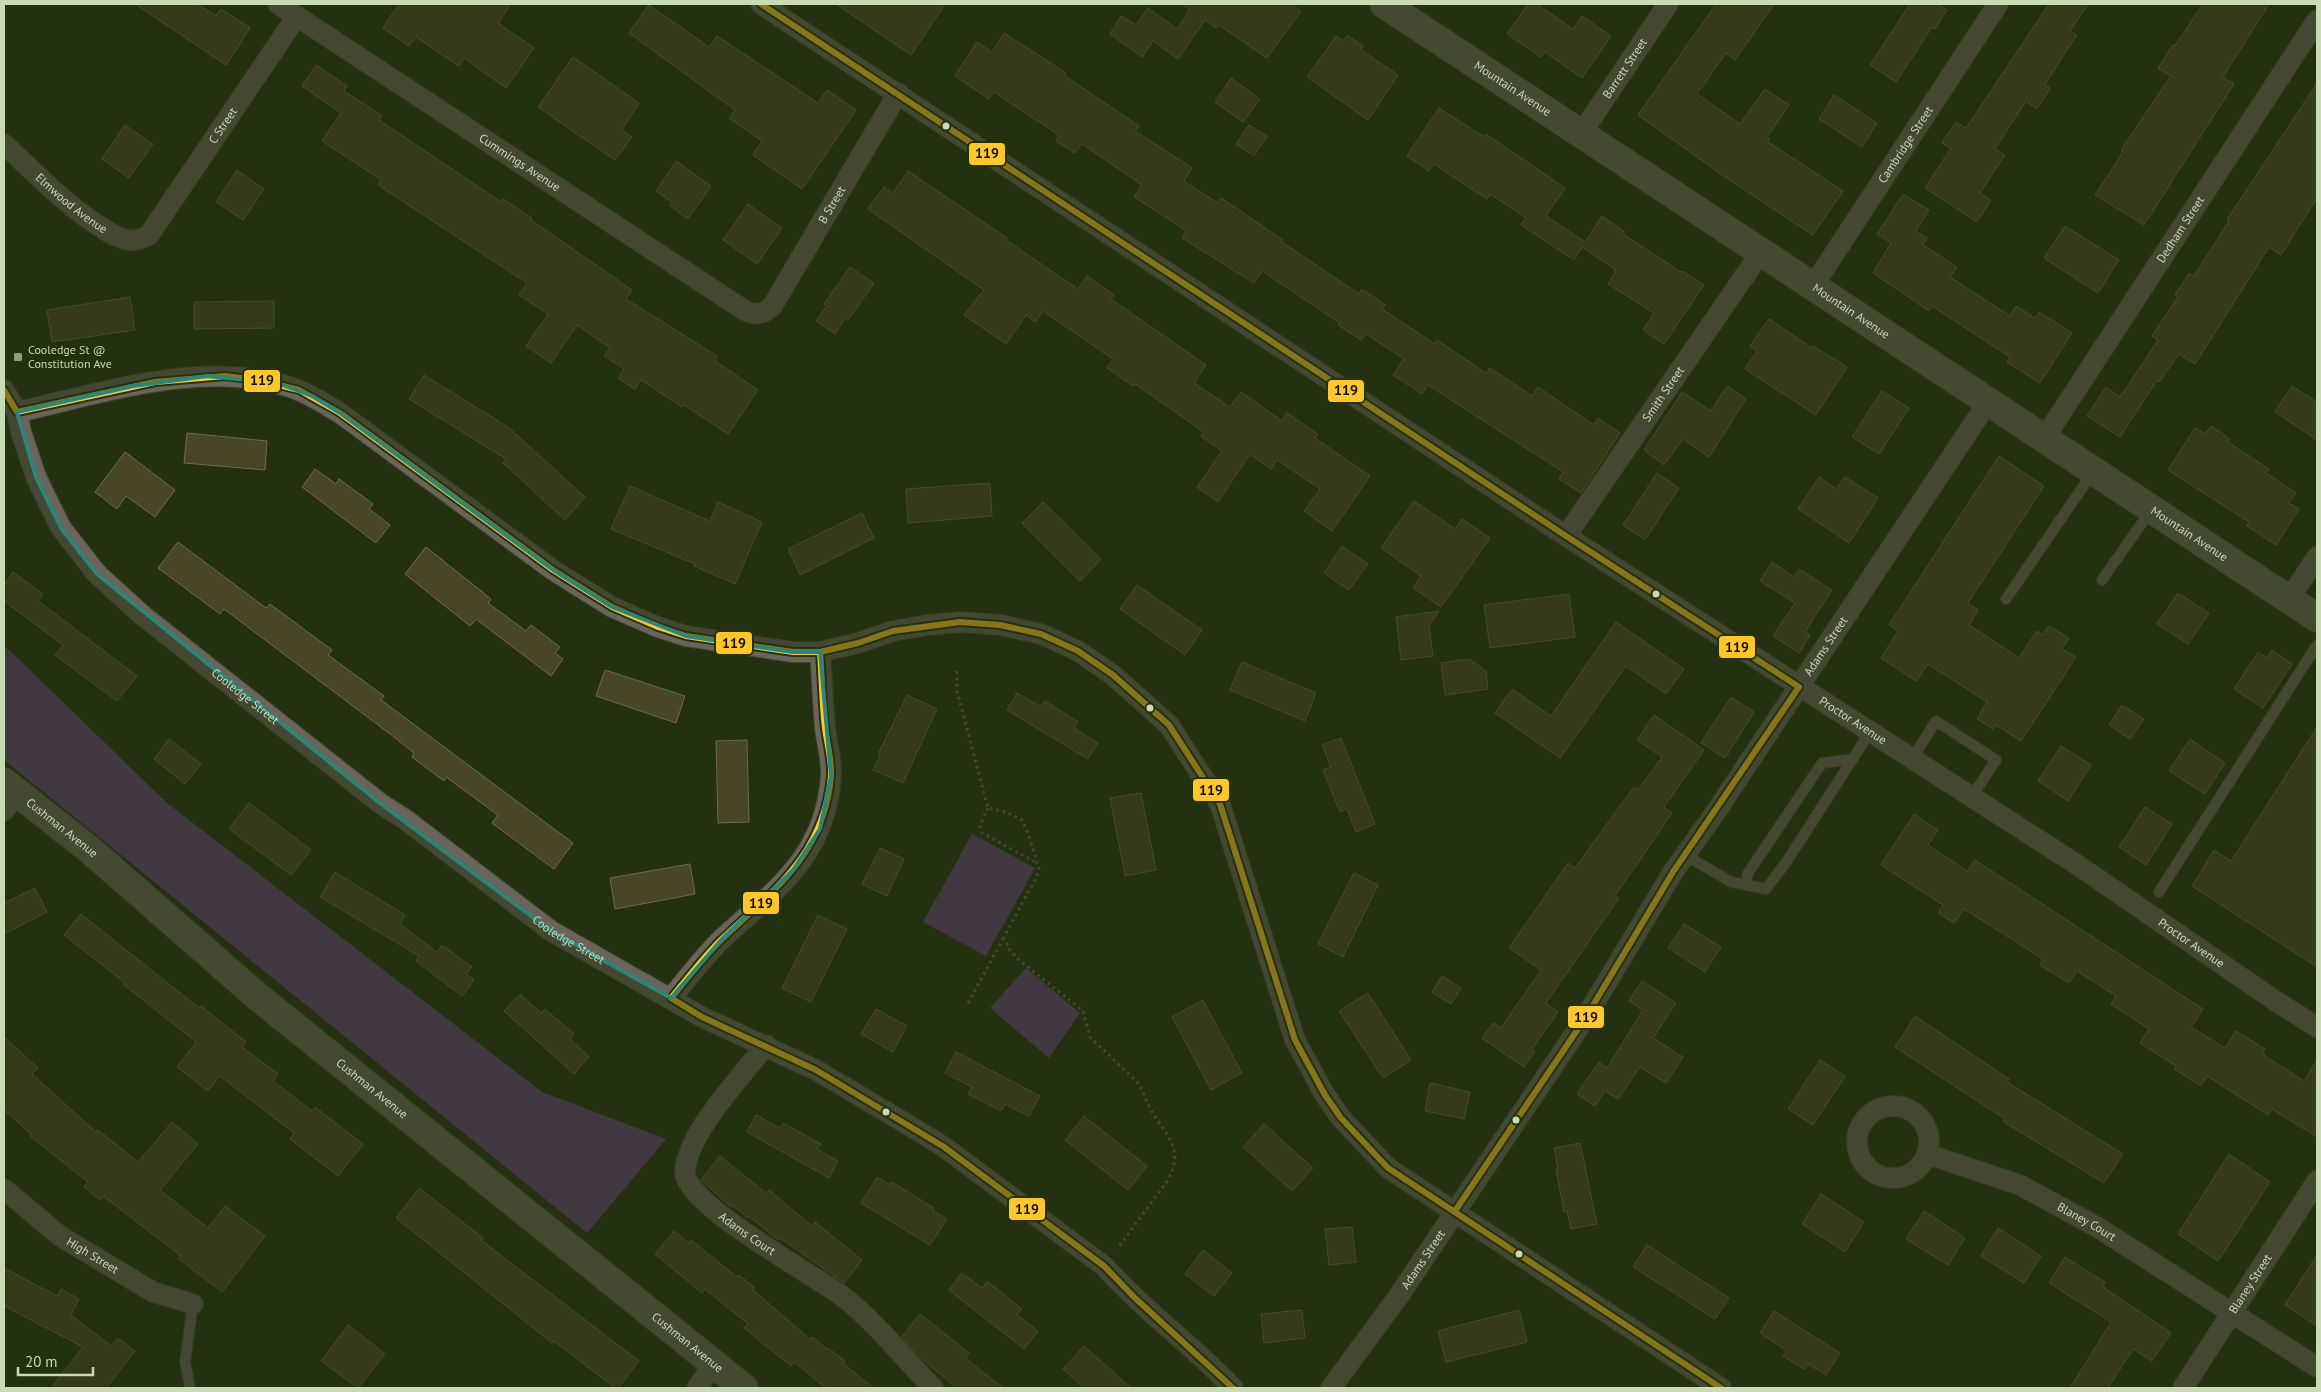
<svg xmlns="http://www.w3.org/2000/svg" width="2321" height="1392" viewBox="0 0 2321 1392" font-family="'PT Sans',sans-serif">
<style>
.green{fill:#65417c}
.building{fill:#494527;stroke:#6f6a4e}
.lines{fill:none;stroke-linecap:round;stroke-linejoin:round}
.lane-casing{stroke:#414d30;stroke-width:12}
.street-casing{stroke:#414d30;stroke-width:22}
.secondary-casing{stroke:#414d30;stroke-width:30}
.path{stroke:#656658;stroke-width:3;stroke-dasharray:2.5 4;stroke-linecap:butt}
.lane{stroke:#6b645c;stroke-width:10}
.street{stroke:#6b645c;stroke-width:20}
.secondary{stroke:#6b665b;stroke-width:28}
.bus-1-casing{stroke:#22330b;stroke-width:10}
.bus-1{stroke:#ffc72c;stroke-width:6}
.marked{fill:none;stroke:#2b8579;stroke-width:4;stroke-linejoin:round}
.bus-dot{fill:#c8dbb5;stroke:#22330b;stroke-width:2}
.poi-dot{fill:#8fa07b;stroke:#22330b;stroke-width:2}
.labels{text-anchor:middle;stroke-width:4.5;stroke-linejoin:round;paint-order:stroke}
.street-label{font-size:12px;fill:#c8dbb5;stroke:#22330b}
.poi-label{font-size:12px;fill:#c8dbb5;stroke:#22330b;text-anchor:start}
.line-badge{stroke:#22330b;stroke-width:2}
.pale-badge-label{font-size:14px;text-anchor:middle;font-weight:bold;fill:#111}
</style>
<rect width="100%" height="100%" fill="#243110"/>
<path class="green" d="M4,645L167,803L542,1092L666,1139L587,1233L4,760Z
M972,834L1035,868L986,956L923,922Z
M1026,968L1080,1013L1049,1058L990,1008Z"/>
<path class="building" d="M135,4H197L216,16L221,9L250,28L226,65Z
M399,4H511L498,23L534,48L506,88L464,58L459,66L416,37L409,46L383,28Z
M836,4H945L911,55Z
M1182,4H1290L1301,11L1267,58L1219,25L1216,28L1205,20L1178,59L1153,41L1142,57L1110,34L1121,16L1136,25L1148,8L1177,29L1190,10Z
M1528,4H1537L1573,29L1582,16L1611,36L1582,78L1545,52L1541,57L1507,34Z
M1716,4H1774L1735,60L1726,53L1697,94L1740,124L1765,89L1789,105L1767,137L1770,139L1768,142L1843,191L1813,235L1728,179L1638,115Z
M1910,4H1937L1947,10L1935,29L1932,27L1896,82L1870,65Z
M2049,4H2088L2070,31L2077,35L2045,84L2050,88L2037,109L2026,101L1995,149L2005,155L1980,193L1991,200L1977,222L1925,188L1951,148L1942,143L1956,122L1966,128Z
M2203,4H2269L2223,77L2234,84L2144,225L2095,195L2123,152L2121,150L2171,76L2158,68L2173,45L2175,46Z
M649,5L709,47L717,36L818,103L827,90L856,110L802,189L753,155L762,141L729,118L735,110L629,33Z
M1004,33L1066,73L1065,76L1139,126L1135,131L1192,168L1184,181L1218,203L1221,198L1283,240L1282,242L1359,294L1362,289L1385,305L1382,309L1435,344L1437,340L1486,373L1490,368L1532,396L1538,387L1594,425L1598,418L1620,433L1581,493L1559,479L1563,472L1428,385L1422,394L1393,375L1404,359L1366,334L1361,340L1338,325L1340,323L1262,271L1254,283L1182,238L1187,231L1134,197L1142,185L1082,144L1075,153L1056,141L1059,135L994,92L989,99L955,76L977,42L992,52Z
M1347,35L1363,46L1361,50L1398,75L1368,120L1307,77L1336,36L1343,41Z
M573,57L639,103L622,130L632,137L615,160L538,107Z
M316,65L347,86L344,91L382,116L379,120L501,202L503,199L532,218L531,220L632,290L626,299L717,356L714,360L758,390L728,434L684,405L682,407L641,380L635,389L618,378L624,369L604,356L610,348L577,325L551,363L526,346L548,314L519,295L527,283L378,185L381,180L322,141L341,113L302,86Z
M1231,78L1260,99L1243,122L1215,102Z
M2317,83V198L2281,255L2269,247L2195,364L2179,354L2159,382L2157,380L2120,437L2087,416L2106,387L2120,397L2158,340L2152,336L2178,297L2175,295L2189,273L2194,276L2229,221L2227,220Z
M1834,95L1877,123L1862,147L1819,119Z
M1439,108L1484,137L1486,134L1565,188L1546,216L1585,242L1602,216L1625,232L1623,234L1681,272L1682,271L1704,285L1664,344L1643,330L1654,313L1608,284L1616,270L1582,247L1574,260L1521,225L1526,218L1490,194L1487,199L1434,164L1429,171L1407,156Z
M125,125L153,144L129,178L102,159Z
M1249,125L1267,136L1254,156L1236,144Z
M676,161L711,186L688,219L669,205L671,202L656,191Z
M237,170L264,189L243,220L216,202Z
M908,171L1007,238L1006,240L1078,289L1087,276L1114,295L1111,299L1206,365L1194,383L1230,407L1241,392L1282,421L1287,413L1318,434L1315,438L1370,476L1332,531L1304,511L1320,489L1277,460L1271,469L1250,454L1218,502L1197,487L1222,451L1201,436L1204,432L1135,384L1133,386L1107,368L1113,359L1043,311L1035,322L1026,315L1006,344L964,315L984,290L868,209L884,187L893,193Z
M1903,194L1929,210L1916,231L1927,238L1923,245L1957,267L1950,277L2010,316L2016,306L2035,318L2039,312L2072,333L2040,383L2007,362L2010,357L1932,306L1929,311L1873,273L1891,243L1877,234Z
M748,204L782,228L757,264L723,240Z
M2065,226L2119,260L2098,293L2044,258Z
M850,267L874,283L848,320L845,318L835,334L816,321L827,306L824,304Z
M130,297L135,330L52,342L47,310Z
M274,301V328L194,329V302Z
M1769,319L1812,348L1813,346L1847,367L1816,415L1745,369L1757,351L1750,346Z
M424,375L508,427L585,497L565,520L503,463L506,459L409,399Z
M1727,386L1746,399L1709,457L1683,439L1664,465L1644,450L1682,392L1711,411Z
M2292,386L2317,402V440L2275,412Z
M1882,391L1909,408L1879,454L1852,437Z
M2211,426L2230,439L2228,442L2269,469L2266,473L2296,493L2289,503L2299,509L2276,545L2247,526L2249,522L2168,470L2195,428L2205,434Z
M187,433L267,441L265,470L184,463Z
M125,452L175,490L155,517L126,496L117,509L95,492Z
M1999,456L2044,486L1968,603L1978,610L1969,625L2019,658L2037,631L2043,635L2049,626L2069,638L2062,649L2076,657L2021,741L1996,725L1993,729L1977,719L1987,702L1928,664L1916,681L1881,658L1898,631L1889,625Z
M315,469L336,484L339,479L373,504L369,509L390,525L376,543L302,487Z
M1657,473L1679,488L1645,540L1623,525Z
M1819,477L1836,489L1845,477L1878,498L1849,543L1798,509Z
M990,483L992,516L908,523L906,489Z
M630,486L710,521L718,502L762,522L735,584L694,566L695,564L611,529Z
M1414,501L1455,529L1462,519L1490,538L1441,607L1413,588L1421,576L1381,548Z
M1043,502L1101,559L1080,581L1022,523Z
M862,513L874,538L800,575L788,549Z
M178,542L266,608L270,604L332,650L328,655L384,696L381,700L573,843L554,869L492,823L498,815L446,777L444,781L412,757L414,753L394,737L224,609L220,614L158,568Z
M1342,546L1368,564L1349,590L1324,573Z
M426,547L491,599L488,603L526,631L531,625L560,647L555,653L563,659L551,676L476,619L470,626L405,574Z
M1772,562L1794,577L1799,569L1832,590L1805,632L1810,635L1799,653L1773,636L1795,603L1760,581Z
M13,572L43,594L38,601L137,676L117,701L55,655L63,645L4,601V585Z
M1137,585L1202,630L1185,655L1120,609Z
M2178,593L2209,613L2188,644L2157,624Z
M1569,594L1575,637L1490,648L1484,605Z
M1439,611L1429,625L1433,656L1401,660L1396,617Z
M1616,622L1684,669L1666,694L1626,666L1560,758L1495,713L1512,689L1551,716Z
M2272,650L2292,664L2263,708L2234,689L2258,652L2267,658Z
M1469,659L1486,671L1488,689L1445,695L1441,663Z
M1242,662L1316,693L1305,721L1230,690Z
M605,670L685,696L676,723L596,696Z
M1017,693L1041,707L1045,701L1078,722L1074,728L1098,743L1088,759L1007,710Z
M907,695L937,709L903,783L873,770L880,755L878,754Z
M1731,697L1754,712L1725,758L1701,743Z
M2122,705L2144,719L2130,739L2109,725Z
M1654,715L1704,750L1664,807L1672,813L1615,896L1619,898L1546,1003L1558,1012L1532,1049L1535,1051L1524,1067L1482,1038L1493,1023L1501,1028L1541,970L1509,948L1568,863L1575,868L1634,787L1638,790L1662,757L1637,740Z
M2317,727V967L2192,886L2214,850L2231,861Z
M1341,738L1375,824L1356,832L1347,809L1340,812L1323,770L1331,767L1322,745Z
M169,739L201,764L185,784L154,759Z
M2190,739L2225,763L2205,794L2169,771Z
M747,740L749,822L718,823L716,741Z
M2061,746L2091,765L2068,801L2038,781Z
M1141,793L1156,870L1125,876L1110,798Z
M249,803L311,850L291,875L229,829Z
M2145,807L2172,824L2146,865L2119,847Z
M1914,814L1938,830L1928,845L1967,871L1975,860L2203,1009L2191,1027L2225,1048L2236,1031L2265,1049L2262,1054L2304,1081L2317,1060V1137L2272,1109L2268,1115L2207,1076L2201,1086L2174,1069L2176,1066L2140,1043L2149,1029L2111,1004L2116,996L2077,971L2069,983L2040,965L2043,959L1964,909L1954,923L1938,913L1943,905L1881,865Z
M880,848L904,859L887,896L862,884Z
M690,864L695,894L615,909L610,878Z
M335,872L405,915L400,924L437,952L442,945L472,967L466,974L474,980L462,996L416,961L419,956L320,897Z
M1354,873L1378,885L1343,957L1318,944Z
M35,888L47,912L4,934V903Z
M81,914L199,1008L201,1006L246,1042L242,1047L278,1074L273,1081L312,1111L315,1107L363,1144L338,1176L290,1139L294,1133L220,1076L208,1091L177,1067L196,1042L123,984L124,982L64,935Z
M818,915L847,929L811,1002L782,988Z
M1684,924L1721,947L1705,972L1668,948Z
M1442,976L1461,988L1451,1004L1432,992Z
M1642,981L1676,1003L1653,1038L1683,1057L1666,1083L1640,1067L1618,1099L1605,1091L1595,1106L1577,1094L1599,1062L1607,1068L1643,1010L1629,1001Z
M1368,993L1411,1060L1383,1078L1339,1011Z
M520,994L541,1013L545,1009L574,1034L570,1039L589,1057L574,1074L504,1011Z
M1203,1000L1242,1073L1211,1090L1172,1017Z
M876,1009L907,1026L893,1052L861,1034Z
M1915,1016L2009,1079L2007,1082L2123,1154L2104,1183L2004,1122L2005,1119L1895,1047Z
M4,1037L38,1068L32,1074L96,1132L98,1130L138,1162L172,1122L198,1144L160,1190L208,1228L225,1206L265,1236L222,1292L179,1259L181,1256L103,1196L100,1200L84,1187L88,1182L30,1136L31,1134L4,1110Z
M956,1052L1040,1096L1029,1116L1005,1104L1001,1111L968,1094L972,1087L945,1073Z
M1820,1060L1845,1076L1813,1125L1788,1109Z
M1430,1083L1470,1092L1464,1119L1425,1111Z
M756,1115L780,1128L783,1123L821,1144L817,1149L838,1161L829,1178L747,1132Z
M1084,1116L1147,1166L1128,1190L1065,1140Z
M1264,1124L1313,1168L1292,1191L1243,1147Z
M1580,1143L1597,1224L1571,1229L1567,1211L1564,1212L1556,1169H1558L1554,1148Z
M2229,1154L2270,1182L2218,1261L2178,1234Z
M720,1156L766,1193L769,1190L812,1226L815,1222L862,1260L844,1283L780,1238L778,1240L749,1216L748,1218L732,1205L731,1207L701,1180Z
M877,1177L890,1185L892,1182L934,1208L932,1210L947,1219L930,1245L861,1203Z
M419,1188L483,1238L482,1241L639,1361L618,1388H615L554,1341L552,1343L396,1218Z
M1821,1194L1864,1222L1845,1252L1802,1224Z
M1924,1211L1965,1238L1948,1265L1906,1239Z
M1352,1227L1356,1262L1329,1265L1325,1229Z
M1998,1228L2041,1256L2024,1283L1981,1256Z
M674,1231L689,1243L691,1240L737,1277L739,1275L755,1288L753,1290L810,1339L812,1337L827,1349L828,1348L845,1361L843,1363L873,1388H826L794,1362L791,1366L744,1328L748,1324L705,1289L702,1293L655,1254Z
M1647,1245L1729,1298L1715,1319L1633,1267Z
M1203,1250L1232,1273L1214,1296L1185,1274Z
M2317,1255V1326L2285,1305Z
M2065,1257L2105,1282L2103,1287L2171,1333L2152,1361L2133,1349L2108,1388H2070L2111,1322L2049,1283Z
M4,1268L57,1296L61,1289L79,1299L71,1315L111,1346L118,1338L135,1351L106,1388H51L83,1347L4,1306Z
M962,1273L982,1288L987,1281L1022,1309L1017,1315L1038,1331L1024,1349L949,1290Z
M1302,1310L1305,1338L1264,1343L1261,1314Z
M1519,1310L1527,1342L1446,1362L1438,1331Z
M1774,1311L1840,1353L1826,1375L1808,1364L1804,1369L1783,1356L1787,1351L1760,1333Z
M920,1314L969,1353L965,1358L1003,1388H957L921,1358L902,1337Z
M348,1325L385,1354L358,1388L321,1361Z
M1084,1346L1131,1388H1084L1063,1369Z"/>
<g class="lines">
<defs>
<path id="lane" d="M2102,580L2151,510
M2006,599L2093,472
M1912,759L1936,721L1996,760L1971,798
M1685,855L1731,882L1766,889L1787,861L1870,732
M1745,885L1748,873L1822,763L1853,759
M2159,892L2317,645
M190,1388L185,1362L193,1304"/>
<g id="street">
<path id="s1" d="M278,4L744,310C756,316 764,315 773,305L898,93"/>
<path id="s2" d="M761,4L1566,536L2076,864L2277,1002L2317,1027"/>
<path id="s3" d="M1581,134L1668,4"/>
<path id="s4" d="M4,144C33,171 60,199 93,222C104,229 114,237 127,240C135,241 142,239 149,235L297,16"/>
<path id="s5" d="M1813,286L1998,4"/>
<path id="s6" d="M4,390L17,412L21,432L36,477L61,528L97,574L142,615L381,804L406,820L551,931L702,1017L816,1070L905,1123L944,1147L1104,1266C1143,1310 1192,1345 1233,1388"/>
<path d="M17,412C105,393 204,358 293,388C310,394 325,404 340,413L553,570L612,607L658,627L686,636L793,652H820L858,643L893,631L928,625L960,622L1000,625L1041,634L1078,651L1113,675L1169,725L1220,804L1295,1040L1325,1095L1341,1118L1388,1168L1721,1388"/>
<path id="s7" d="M2044,439L2317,20"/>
<path id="s8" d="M1566,536L1761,252"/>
<path d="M2289,599L2317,557"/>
<path d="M4,811L17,793"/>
<path d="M671,998C688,978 704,956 723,938C777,889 826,855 831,776C832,760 827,744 825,727C823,702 822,677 820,652"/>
<path id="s9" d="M766,1045C742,1076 688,1132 685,1171C683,1205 819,1277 846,1299C878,1325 905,1359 933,1388"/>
<circle cx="1893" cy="1142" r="36"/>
<path id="s10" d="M1927,1154L2020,1185L2097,1227L2317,1367"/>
<path id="s11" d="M4,1189L60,1236L153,1292L193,1304"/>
<path d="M697,1388L714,1364"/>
<path id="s12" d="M1331,1388L1398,1297L1586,1017L1673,872L1715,813L1988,402"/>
<path id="s13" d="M2183,1388L2317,1181"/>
</g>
<g id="secondary">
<path id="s14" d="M1384,4L2317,618"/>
<path id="s15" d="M4,782L90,850L258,997L744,1388"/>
</g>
</defs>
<use href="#lane" class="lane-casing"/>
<use href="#street" class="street-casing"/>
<use href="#secondary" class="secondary-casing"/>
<path class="path" d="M957,671V691L988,808L1006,812L1022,820L1029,836L1039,868L1037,876L1004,937L1010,950L1018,959L1083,1011L1090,1037L1138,1083C1144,1091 1145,1100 1150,1108C1164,1135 1186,1146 1168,1180L1117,1249
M988,808L980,826L982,833L1037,863
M968,1003L1004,937"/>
<use href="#lane" class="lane"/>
<use href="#street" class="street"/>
<use href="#secondary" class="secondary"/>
<defs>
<path id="bus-1" d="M761,4L1566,536L1799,687L1673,872L1586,1017L1455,1211
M4,390L17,412L155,382L225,376L259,380L299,390L340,413L553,570L612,607L658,627L686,636L793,652H820L858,643L893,631L960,622L1000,625L1041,634L1078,651L1113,675L1169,725L1220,804L1295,1040L1325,1095L1341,1118L1388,1168L1721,1388
M820,652C822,677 822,703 825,728C827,744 832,760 831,776C824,854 775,889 723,938C704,956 688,978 671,998L702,1017L816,1070L944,1147L1104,1266L1135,1298L1233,1388"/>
</defs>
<use href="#bus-1" class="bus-1-casing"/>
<use href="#bus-1" class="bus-1"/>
</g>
<path d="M0 0H2321V1392H0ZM207,376L277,383L312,396L340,413L553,570L612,607L686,636L793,652H820L831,776L820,829L793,870L722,939L671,998L551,931L381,804L97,574L61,528L36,477L17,412L133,386Z" fill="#243110" fill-opacity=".55" fill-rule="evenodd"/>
<path class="marked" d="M207,376L277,383L312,396L340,413L553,570L612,607L686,636L793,652H820L831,776L820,829L793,870L722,939L671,998L551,931L381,804L97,574L61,528L36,477L17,412L133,386Z"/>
<g class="bus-dot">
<circle cx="946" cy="126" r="4.5"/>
<circle cx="1656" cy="594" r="4.5"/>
<circle cx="1150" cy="708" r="4.5"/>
<circle cx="886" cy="1112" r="4.5"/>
<circle cx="1516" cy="1120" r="4.5"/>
<circle cx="1519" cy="1254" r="4.5"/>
</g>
<rect class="poi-dot" x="13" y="352" width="10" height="10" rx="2.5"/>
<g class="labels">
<g class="street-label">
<text dy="4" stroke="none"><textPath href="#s3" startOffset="79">Barrett Street</textPath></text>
<text dy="4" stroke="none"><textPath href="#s14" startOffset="154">Mountain Avenue</textPath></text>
<text dy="4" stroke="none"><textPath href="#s4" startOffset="312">C Street</textPath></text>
<text dy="4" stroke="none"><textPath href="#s5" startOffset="169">Cambridge Street</textPath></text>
<text dy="4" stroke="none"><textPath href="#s1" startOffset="289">Cummings Avenue</textPath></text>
<text dy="4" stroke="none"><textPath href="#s4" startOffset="90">Elmwood Avenue</textPath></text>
<text dy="4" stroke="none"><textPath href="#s1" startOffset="706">B Street</textPath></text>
<text dy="4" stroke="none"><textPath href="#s7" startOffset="250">Dedham Street</textPath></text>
<text dy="4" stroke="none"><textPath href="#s14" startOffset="559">Mountain Avenue</textPath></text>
<text dy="4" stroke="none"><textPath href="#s8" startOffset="172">Smith Street</textPath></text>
<text dy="4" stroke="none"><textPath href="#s14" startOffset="964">Mountain Avenue</textPath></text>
<text dy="4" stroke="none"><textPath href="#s12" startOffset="892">Adams Street</textPath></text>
<text dy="4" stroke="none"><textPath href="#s6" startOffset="401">Cooledge Street</textPath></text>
<text dy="4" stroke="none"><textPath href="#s2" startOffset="1306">Proctor Avenue</textPath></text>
<text dy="4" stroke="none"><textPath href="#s15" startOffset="74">Cushman Avenue</textPath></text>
<text dy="4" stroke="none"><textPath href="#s6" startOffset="806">Cooledge Street</textPath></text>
<text dy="4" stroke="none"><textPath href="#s2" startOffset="1711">Proctor Avenue</textPath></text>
<text dy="4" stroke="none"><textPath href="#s15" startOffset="479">Cushman Avenue</textPath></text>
<text dy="4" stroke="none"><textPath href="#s10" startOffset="174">Blaney Court</textPath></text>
<text dy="4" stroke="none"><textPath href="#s9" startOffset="242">Adams Court</textPath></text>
<text dy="4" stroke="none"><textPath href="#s11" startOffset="111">High Street</textPath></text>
<text dy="4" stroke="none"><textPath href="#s12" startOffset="158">Adams Street</textPath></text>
<text dy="4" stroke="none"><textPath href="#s13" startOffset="124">Blaney Street</textPath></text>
<text dy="4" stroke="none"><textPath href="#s15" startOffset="884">Cushman Avenue</textPath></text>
</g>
<g class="poi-label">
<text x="28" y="354">Cooledge St @<tspan x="28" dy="14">Constitution Ave</tspan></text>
</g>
</g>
<g class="line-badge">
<rect x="968" y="142" width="38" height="24" rx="5" fill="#ffc72c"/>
<rect x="243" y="369" width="38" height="24" rx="5" fill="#ffc72c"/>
<rect x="1327" y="379" width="38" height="24" rx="5" fill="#ffc72c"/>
<rect x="715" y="631" width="38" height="24" rx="5" fill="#ffc72c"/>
<rect x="1718" y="635" width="38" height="24" rx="5" fill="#ffc72c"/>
<rect x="1192" y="778" width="38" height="24" rx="5" fill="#ffc72c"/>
<rect x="742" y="891" width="38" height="24" rx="5" fill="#ffc72c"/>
<rect x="1567" y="1005" width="38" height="24" rx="5" fill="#ffc72c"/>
<rect x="1008" y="1197" width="38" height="24" rx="5" fill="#ffc72c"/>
</g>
<g class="pale-badge-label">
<text x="987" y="158">119</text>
<text x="262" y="385">119</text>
<text x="1346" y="395">119</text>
<text x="734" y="648">119</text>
<text x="1737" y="652">119</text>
<text x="1211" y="795">119</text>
<text x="761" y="908">119</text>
<text x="1586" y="1022">119</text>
<text x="1027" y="1214">119</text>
</g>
<rect width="2321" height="1392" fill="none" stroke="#c8dbb5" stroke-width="10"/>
<path d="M18 1367v8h75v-8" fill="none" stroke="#c8dbb5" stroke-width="2.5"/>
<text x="25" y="1367" font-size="15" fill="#c8dbb5" stroke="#22330b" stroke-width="4" paint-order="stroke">20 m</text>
</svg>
